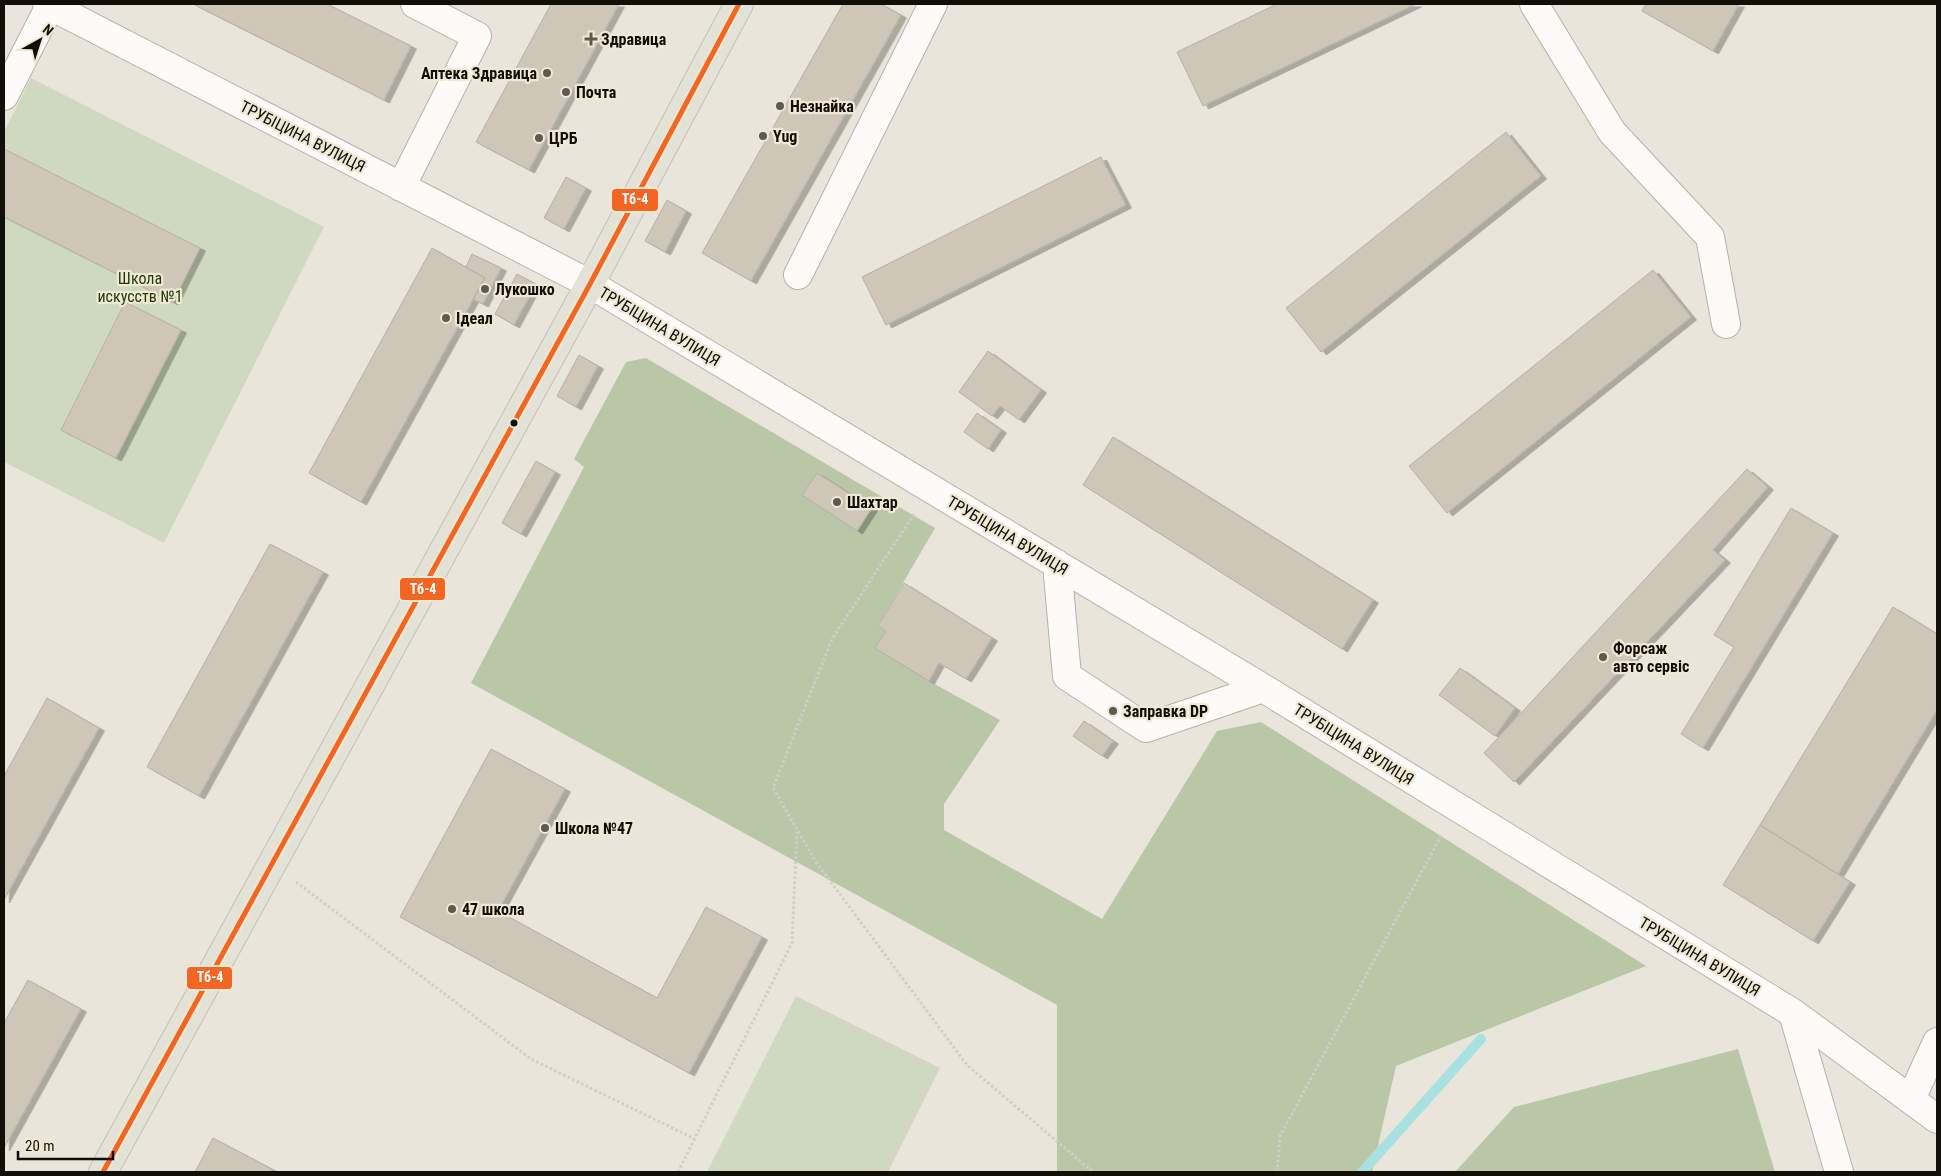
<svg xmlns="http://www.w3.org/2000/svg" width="1941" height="1176" viewBox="0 0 1941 1176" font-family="'Roboto Condensed',sans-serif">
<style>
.green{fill:#cfd9c0}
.forest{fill:#b9c7a6}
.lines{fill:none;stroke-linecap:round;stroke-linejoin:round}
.stream{stroke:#a9e0e1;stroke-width:10}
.building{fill:#cec6b7;stroke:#b5b1a9;filter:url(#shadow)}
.minor-casing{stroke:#b5b2aa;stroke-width:30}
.major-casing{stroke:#c3c1bb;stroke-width:30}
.path{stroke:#cfcecb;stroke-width:3;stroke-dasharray:2.5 2.5;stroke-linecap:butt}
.minor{stroke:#fcfbf9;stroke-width:28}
.major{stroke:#e3e2d6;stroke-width:28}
.bus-1-casing{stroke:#efe8d4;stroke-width:9}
.bus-1{stroke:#f26522;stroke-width:5}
.poi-dot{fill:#5d5a52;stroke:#efe8d4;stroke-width:2}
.bus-dot{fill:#110f08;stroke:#efe8d4;stroke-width:2}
.labels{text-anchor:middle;stroke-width:4.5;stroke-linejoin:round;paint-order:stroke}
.poi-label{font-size:16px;font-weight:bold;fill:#110f08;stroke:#efe8d4;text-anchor:start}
.street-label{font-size:16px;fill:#110f08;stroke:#efe8d4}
.park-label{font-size:16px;fill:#1e3a02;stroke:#efe8d4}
.line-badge{stroke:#efe8d4;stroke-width:2}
.badge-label{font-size:14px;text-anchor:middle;font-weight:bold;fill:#fff}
</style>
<defs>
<filter id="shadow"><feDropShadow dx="5.5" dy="3" stdDeviation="0" flood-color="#0004"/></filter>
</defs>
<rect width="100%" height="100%" fill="#e9e5da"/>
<path class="green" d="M31,78L324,227L164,543L4,462V132Z
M796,996L940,1068L888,1172H707Z"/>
<path class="forest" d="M646,358L935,528L878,626L886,631L876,648L929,681L1000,720L944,804V830L1102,919L1217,731L1261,722L1646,966L1396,1066L1372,1172H1057V1005L471,683L584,467L574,459L626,362Z
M1738,1049L1775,1172H1455L1514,1107Z"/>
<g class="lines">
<path class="stream" d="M1362,1172L1481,1039"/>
</g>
<path class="building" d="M193,4H327L411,46L384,100Z
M551,4H619L529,170L476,142Z
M843,4H881L901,15L751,281L702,253Z
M1277,4H1416L1203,106L1177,52Z
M1646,4H1739L1713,51L1642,11Z
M1506,132L1541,176L1321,352L1286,308Z
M4,149L200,248L173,302L4,217Z
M1101,157L1126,205L886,325L862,277Z
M566,177L586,188L564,229L544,218Z
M667,200L686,211L665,252L645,241Z
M432,248L485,278L361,502L309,473Z
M472,254L501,268L483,304L473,299L485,278L466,267Z
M1653,270L1691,317L1447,513L1409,466Z
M517,274L536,284L514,325L495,314Z
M125,302L181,330L116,458L61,430Z
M988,351L1041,390L1019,420L1000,406L992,416L959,392Z
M579,355L598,366L576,407L557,396Z
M977,413L1001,430L988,449L964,432Z
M1113,437L1373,600L1342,649L1083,485Z
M536,461L555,472L521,534L502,523Z
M1747,469L1768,487L1713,550L1725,560L1514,782L1484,753Z
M817,473L872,508L857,531L802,495Z
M1791,508L1833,533L1703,748L1681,734L1734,647L1714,635Z
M270,544L323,572L199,796L147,767Z
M904,583L992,638L966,679L939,663L929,681L875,648L886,631L878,626Z
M1893,607L1937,634V710L1838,874L1760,825Z
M1460,668L1515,708L1495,736L1439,695Z
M47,698L99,728L4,900V776Z
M1084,721L1113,741L1102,756L1073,736Z
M491,749L565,789L498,911L657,998L706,907L762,937L689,1073L400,917Z
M1760,825L1850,882L1813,941L1723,885Z
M28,980L81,1009L4,1148V1023Z
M213,1138L272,1169L270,1172H195Z"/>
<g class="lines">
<defs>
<path id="minor" d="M47,4L590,284L1263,688L1793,1013L1937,1119
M1534,4L1612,132L1710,237L1726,324
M4,96L50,6
M401,187L477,36L415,4
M798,275L933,4
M1057,564L1067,676L1146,728L1263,688
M1793,1013L1839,1172
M1911,1099L1937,1042"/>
<path id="major" d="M103,1172L590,284L739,4"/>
</defs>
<use href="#minor" class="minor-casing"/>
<use href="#major" class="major-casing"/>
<path class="path" d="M914,514L832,639L773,788L816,862L967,1065L1093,1172
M296,882L531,1059L695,1139
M678,1172L792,943L797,830
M1277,1172L1280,1136L1442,834"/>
<use href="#minor" class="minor"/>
<use href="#major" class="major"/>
<defs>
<path id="bus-1" d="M103,1172L590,284L739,4"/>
</defs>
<use href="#bus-1" class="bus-1-casing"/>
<use href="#bus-1" class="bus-1"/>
</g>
<g class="poi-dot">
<path d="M588.5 31.5h5v5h5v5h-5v5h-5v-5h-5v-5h5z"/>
<circle cx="547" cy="73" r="5"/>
<circle cx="566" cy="92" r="5"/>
<circle cx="780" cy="106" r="5"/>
<circle cx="763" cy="136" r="5"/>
<circle cx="539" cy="138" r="5"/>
<circle cx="485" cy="289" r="5"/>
<circle cx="446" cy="318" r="5"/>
<circle cx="837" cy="502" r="5"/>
<circle cx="1603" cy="657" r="5"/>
<circle cx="1113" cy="711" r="5"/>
<circle cx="545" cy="828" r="5"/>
<circle cx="452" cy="909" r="5"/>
</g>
<circle class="bus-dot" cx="514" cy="423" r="4.5"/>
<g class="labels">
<g class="poi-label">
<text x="601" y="45">Здравица</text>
<text x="537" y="79" text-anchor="end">Аптека Здравица</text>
<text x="576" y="98">Почта</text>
<text x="790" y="112">Незнайка</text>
<text x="773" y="142">Yug</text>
<text x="549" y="144">ЦРБ</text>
<text x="495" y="295">Лукошко</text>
<text x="456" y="324">Ідеал</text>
<text x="847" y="508">Шахтар</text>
<text x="1613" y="654">Форсаж<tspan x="1613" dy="18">авто сервіс</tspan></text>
<text x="1123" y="717">Заправка DP</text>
<text x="555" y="834">Школа №47</text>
<text x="462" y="915">47 школа</text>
</g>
<g class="street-label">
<text transform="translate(303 136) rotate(27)" y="6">ТРУБІЦИНА ВУЛИЦЯ</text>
<text transform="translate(660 326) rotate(31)" y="6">ТРУБІЦИНА ВУЛИЦЯ</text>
<text transform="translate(1008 535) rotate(31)" y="6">ТРУБІЦИНА ВУЛИЦЯ</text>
<text transform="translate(1354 744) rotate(32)" y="6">ТРУБІЦИНА ВУЛИЦЯ</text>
<text transform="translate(1700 956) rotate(31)" y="6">ТРУБІЦИНА ВУЛИЦЯ</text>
</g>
<g class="park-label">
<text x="140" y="284">Школа<tspan x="140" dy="18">искусств №1</tspan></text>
</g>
</g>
<g class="line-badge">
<rect x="611" y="188" width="48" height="24" rx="5" fill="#f26522"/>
<rect x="399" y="577" width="47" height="24" rx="5" fill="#f26522"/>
<rect x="186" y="966" width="47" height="24" rx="5" fill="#f26522"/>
</g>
<g class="badge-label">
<text x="635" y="204">Тб-4</text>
<text x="423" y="594">Тб-4</text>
<text x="210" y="982">Тб-4</text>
</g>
<rect width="1941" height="1176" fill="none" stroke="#110f08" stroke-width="10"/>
<g transform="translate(40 40) rotate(39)" stroke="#efe8d4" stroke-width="4" paint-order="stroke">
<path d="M0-4L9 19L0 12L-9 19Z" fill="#110f08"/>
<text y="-8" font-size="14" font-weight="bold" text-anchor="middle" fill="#110f08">N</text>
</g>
<path d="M18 1151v8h95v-8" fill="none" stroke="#110f08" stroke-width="2.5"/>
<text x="25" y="1151" font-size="15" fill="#110f08" stroke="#efe8d4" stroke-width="4" paint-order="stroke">20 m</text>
</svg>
